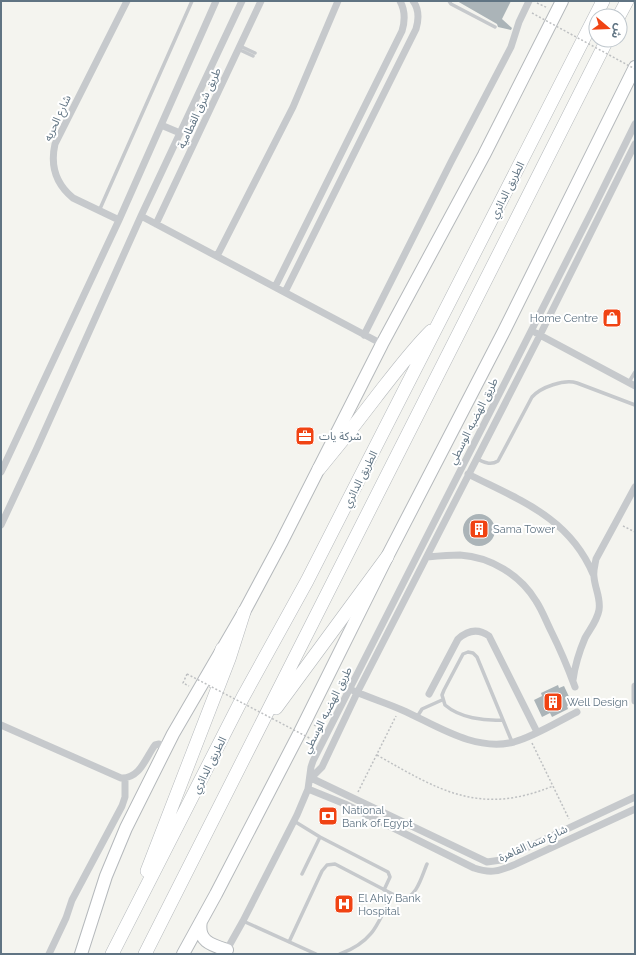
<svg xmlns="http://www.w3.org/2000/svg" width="636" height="955" viewBox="0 0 636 955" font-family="Raleway,'Noto Sans Arabic',sans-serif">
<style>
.building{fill:#abb4b8}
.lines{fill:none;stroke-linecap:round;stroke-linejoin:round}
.trunk-casing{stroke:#b5b9bc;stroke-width:14}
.motorway-casing{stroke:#b5b9bc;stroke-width:14}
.path{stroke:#bec0c2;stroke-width:1.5;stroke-dasharray:2 2;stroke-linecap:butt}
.service{stroke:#c6c9cc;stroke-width:3.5}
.minor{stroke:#c6c9cc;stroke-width:7}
.trunk{stroke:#fff;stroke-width:12}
.motorway{stroke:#fff;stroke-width:13}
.path-bridge{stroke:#bec0c2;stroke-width:1.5;stroke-dasharray:2 2;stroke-linecap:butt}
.labels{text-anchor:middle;stroke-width:4;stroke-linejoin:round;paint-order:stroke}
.street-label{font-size:11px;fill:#607483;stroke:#fff}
.poi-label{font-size:11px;fill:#607483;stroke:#fff;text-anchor:start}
</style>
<rect width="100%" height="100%" fill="#f4f4ef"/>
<path class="building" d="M457,1H511L502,19L512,28L511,30L498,27L497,24Z
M463 530a16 16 0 1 1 32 0a16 16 0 1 1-32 0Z
M558,685L559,688L564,686L572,703L567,706L568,709L552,717L550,713L542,717L534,700L542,696L541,693Z"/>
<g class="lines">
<defs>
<path id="trunk" d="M201,921C197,941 211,945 227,950
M81,954L106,876L126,828L173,734L244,612L281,543L382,344L484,155L562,1
M183,954L216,894L300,732L387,557L504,331L635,67"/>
<path id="motorway" d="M619,16L627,1
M319,469C339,445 358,421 376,397C394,374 411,351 431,331
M212,681L222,649
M276,708L387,557
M147,871L229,659L244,612
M112,954L243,697L307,581L603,1
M145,954L607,40"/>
</defs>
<use href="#trunk" class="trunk-casing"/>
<use href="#motorway" class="motorway-casing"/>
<path class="path" d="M537,3L548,8
M623,526L635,532
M187,674L183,683L189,686
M314,725L322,728
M532,743L569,819
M377,755C440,791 480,816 553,786
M358,792L396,716"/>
<path class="service" d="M449,1L451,4L495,27
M240,46L255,53
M238,49L253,56
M99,211L192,1
M629,382L635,372
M477,459C484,462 490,466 498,461L532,397C541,387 564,379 577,383L635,405
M468,652L473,653L477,657L503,720C484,721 460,718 445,705L442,695L444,690L463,654Z
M417,717L422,709L442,700
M503,720L512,742
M294,821L320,837L388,872L390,877L384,890
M302,874L320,837
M243,921L316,954
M289,942L322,871L327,865L335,864L402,899C417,898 422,875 427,864
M340,954C373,942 378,924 392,894"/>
<path class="minor" d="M161,125L180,133
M141,216L382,344
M119,220L73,198C56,184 50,166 55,144L127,1
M156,224L261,1
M217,256L293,107L338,1
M275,287L402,31C405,21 405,10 400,1
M285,292L416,29C419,19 419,9 413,1
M536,333L635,386
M364,335L451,162L511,47L519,22L529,1
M1,472L119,220L216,1
M468,474C519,500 569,517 593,574
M1,525L37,448L141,216L242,1
M427,557C438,556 449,555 460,555C491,557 520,575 536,601C542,610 546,621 551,631C560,649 568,668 575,687
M573,680C575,665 579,652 585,638C590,629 597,621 599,610C601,598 595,589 594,577C593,571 595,565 596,559L635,487
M635,686V701
M354,691C370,698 386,703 402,710C436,725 474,752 514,742C535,736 557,722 577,712
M429,694L458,639C468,630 478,628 489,636L537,732
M1,725L121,778C140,779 146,757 155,745L159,744L167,747
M311,778L322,767L357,693L540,335L635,144
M311,778L487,862L501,860L635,797
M308,789L345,804L474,868C492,874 499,871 516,864L635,809
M225,953L243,921L297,815L308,789L311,767L313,761L593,209L635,124
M49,954L66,918L72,900L122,806L125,797V778"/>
<use href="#trunk" class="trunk"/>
<use href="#motorway" class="motorway"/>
<path class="path-bridge" d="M532,13L635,69
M187,674L317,742"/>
</g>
<defs>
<symbol id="shop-square" viewBox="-11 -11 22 22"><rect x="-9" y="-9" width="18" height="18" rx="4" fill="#f04313" stroke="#fff"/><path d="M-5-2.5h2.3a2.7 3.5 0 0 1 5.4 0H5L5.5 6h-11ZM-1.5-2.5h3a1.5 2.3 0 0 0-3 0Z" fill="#fff"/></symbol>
<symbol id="office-square" viewBox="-11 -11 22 22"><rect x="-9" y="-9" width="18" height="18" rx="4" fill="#f04313" stroke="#fff"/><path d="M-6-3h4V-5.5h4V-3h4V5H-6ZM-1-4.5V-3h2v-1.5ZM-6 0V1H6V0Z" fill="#fff"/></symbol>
<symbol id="building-square" viewBox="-11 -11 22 22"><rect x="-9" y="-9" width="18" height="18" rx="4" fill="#f04313" stroke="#fff"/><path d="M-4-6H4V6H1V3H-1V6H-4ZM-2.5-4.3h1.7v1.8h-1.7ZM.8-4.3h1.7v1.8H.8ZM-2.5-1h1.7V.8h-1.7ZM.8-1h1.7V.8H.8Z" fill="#fff"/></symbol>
<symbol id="bank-square" viewBox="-11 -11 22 22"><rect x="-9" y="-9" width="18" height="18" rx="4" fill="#f04313" stroke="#fff"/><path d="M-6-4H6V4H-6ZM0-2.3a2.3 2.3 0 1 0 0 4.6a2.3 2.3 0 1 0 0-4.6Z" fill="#fff"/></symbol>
<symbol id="hospital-square" viewBox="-11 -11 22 22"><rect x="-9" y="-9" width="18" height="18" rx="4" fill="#f04313" stroke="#fff"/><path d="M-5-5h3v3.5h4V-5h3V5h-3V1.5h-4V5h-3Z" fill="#fff"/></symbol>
</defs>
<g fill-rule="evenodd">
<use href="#shop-square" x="601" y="307" width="22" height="22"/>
<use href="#office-square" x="294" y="425" width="22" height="22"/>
<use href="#building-square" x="468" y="518" width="22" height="22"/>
<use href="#building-square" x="542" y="691" width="22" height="22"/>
<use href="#bank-square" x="317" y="805" width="22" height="22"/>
<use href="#hospital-square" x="333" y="893" width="22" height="22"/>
</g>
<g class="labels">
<g class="street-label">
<text transform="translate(199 108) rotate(-65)" y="4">طريق شرق القطامية</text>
<text transform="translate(57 118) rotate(-65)" y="4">شارع الحريه</text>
<text transform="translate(507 190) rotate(-63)" y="4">الطريق الدائري</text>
<text transform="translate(473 421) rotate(-63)" y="4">طريق الهضبه الوسطي</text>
<text transform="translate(360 479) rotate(-63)" y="4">الطريق الدائري</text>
<text transform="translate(327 710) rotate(-63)" y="4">طريق الهضبه الوسطي</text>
<text transform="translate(209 765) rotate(-63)" y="4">الطريق الدائري</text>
<text transform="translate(533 843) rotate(-24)" y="4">شارع سما القاهرة</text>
</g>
<g class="poi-label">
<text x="598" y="322" text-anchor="end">Home Centre</text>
<text x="319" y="440">شركة يات</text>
<text x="493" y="533">Sama Tower</text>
<text x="567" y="706">Well Design</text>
<text x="342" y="814">National<tspan x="342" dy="13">Bank of Egypt</tspan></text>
<text x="358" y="902">El Ahly Bank<tspan x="358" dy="13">Hospital</tspan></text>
</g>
</g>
<rect width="636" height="955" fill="none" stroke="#607483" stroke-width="4"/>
<g transform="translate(608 28) rotate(109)"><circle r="19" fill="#ffffff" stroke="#bfc7cd"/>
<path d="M0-3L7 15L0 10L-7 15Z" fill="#f04313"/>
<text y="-6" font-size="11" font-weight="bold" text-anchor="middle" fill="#607483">ش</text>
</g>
</svg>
